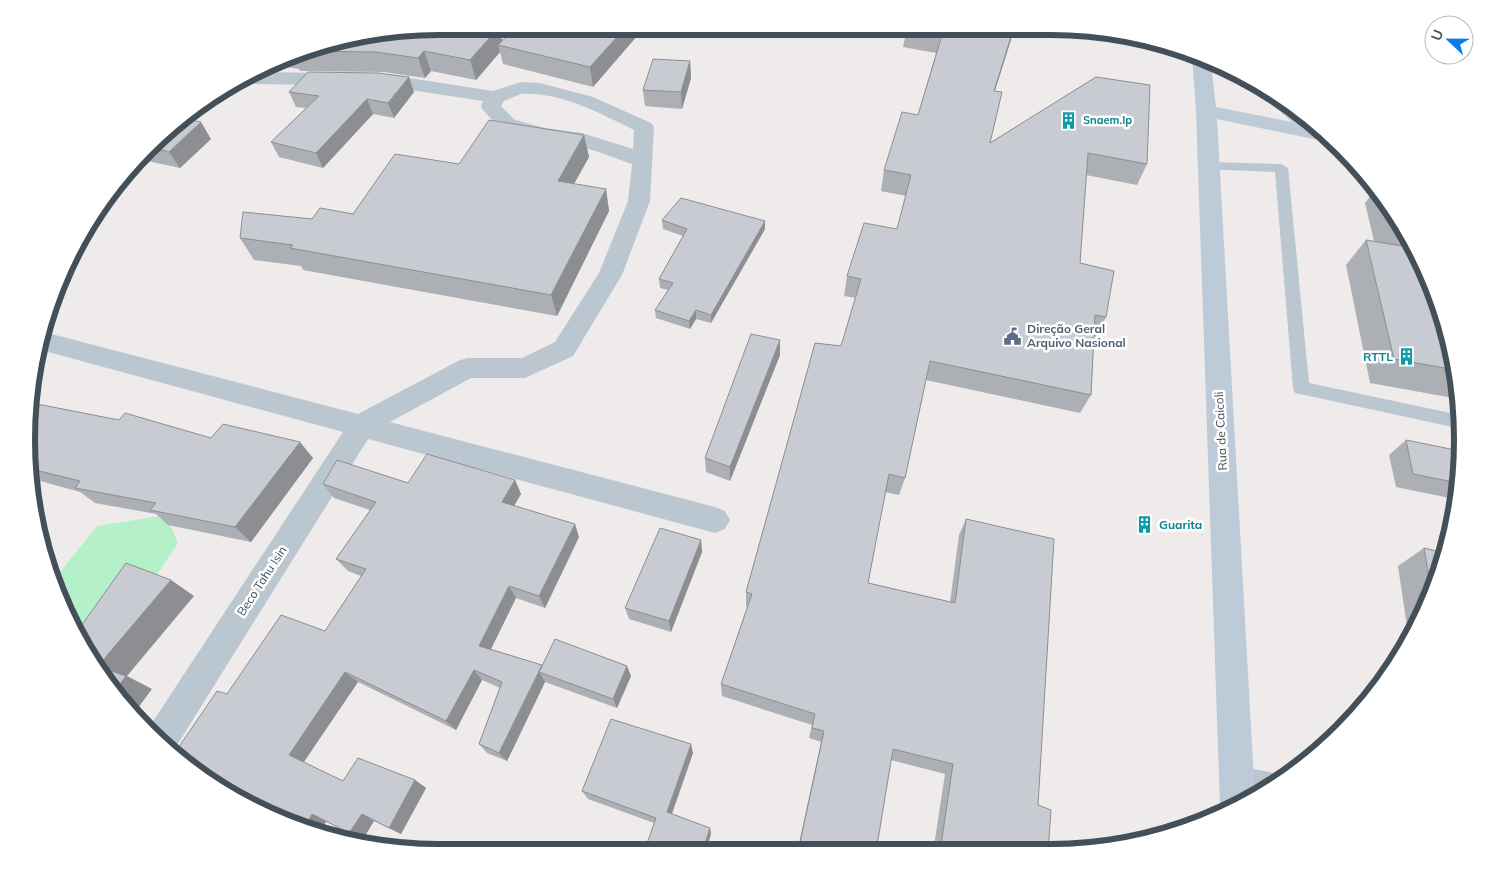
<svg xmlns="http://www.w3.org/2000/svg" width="1489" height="879" viewBox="0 0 1489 879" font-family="Mulish,sans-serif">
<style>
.green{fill:#b4f1c8}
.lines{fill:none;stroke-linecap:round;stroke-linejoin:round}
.lane{fill:#bbc7d0;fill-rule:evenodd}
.street{fill:#bbc7d0;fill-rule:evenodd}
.secondary{fill:#bccbd7;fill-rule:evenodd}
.wall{fill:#acafb4}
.shaded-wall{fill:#8c8e92}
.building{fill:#c8cbd1;stroke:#8c8e92}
.labels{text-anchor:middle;stroke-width:5;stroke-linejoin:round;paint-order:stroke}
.far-culture-label{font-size:11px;font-weight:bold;fill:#0d838f;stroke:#fff;text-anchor:start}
.service-label{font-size:12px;font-weight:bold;fill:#4e5e75;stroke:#fff;text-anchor:start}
.culture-label{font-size:12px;font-weight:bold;fill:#0d838f;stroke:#fff;text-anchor:end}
.street-label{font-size:12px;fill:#43505a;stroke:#fff}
.rim{fill:none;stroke:#43505a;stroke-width:6}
</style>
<rect width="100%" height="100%" fill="#efebeb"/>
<path class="green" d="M166,515L178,543L101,658L93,656L53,581L97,526Z"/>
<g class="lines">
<path class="lane" d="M1208,162L1281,164L1288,168L1309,383L1460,415L1462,429L1295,393L1293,388L1275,172L1203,169L1201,166L1203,163Z
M1237,766L1274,773L1283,778L1262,793L1229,785L1226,777L1229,769Z"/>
<path class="street" d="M262,72L384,74L493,91L521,82L540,83L593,97L651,123L654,127L650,201L622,275L573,356L525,378H471L390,422L715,507L725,511L730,520L725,529L715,533L368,439L174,750L150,726L343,432L41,350L44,332L358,414L458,361L467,358H522L555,342L599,273L628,201L632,164C614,158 596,150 577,146C542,139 503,139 481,107L483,101L384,86L251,84L244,82ZM521,94C561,92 599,113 634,130L633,149L582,133L545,128L515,120L501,106L504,101Z"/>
<path class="secondary" d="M1194,54L1211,62L1216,107L1292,122L1261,94L1258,90L1260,87L1279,96L1334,141L1328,142L1217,119L1255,798L1223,812L1220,805L1196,111L1192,57Z"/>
</g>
<path class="wall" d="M907,27H1015L995,91L990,143L1096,77L1147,164L1137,185L1086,175L1080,263L1106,317L1096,337L1094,336L1091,395L1080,413L926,380L905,478L899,495L885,492L868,583L950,602L959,535L966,519L1038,805L1048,852H933L945,774L891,760L876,852H797L821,742L809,738L812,725L722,696L721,684L747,607H746V592L841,346L856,298L844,296L847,276L897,229L906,196L881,191L884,170L918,115L936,53L903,47Z
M637,36L593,87L503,64L500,52L476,80L431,71L425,78L384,72L300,71L299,69L276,65L307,48Z
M690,61L691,78L682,109L645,106L643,90Z
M289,92H414L394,118L373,114L323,168L279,157L271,142L306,108L296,107Z
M182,118L211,139L180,168L143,160Z
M584,135L589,157L574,184L606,189L609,211L557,316L303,270L301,266L254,260L240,238L312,219L353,214L459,164Z
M1376,189L1393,210L1455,359L1459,399L1370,383L1346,265L1366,240L1374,241L1365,203Z
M662,220L765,221V229L711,323L696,319L690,329L656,318L655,310L668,290L660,288L659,279L683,236L663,229Z
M780,340V355L730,481L706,472L705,458Z
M211,438L313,458L251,542L168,525L156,514L95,503L80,492L33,479L26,439Z
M1406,440L1461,455L1457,493L1450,498L1396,487L1389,455Z
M515,480L521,494L514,505L579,537L545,608L516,598L491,649L542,665L631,676L617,708L545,682L507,761L487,753L479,744L500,688L482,680L456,730L358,682L304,762L343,781L415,780L426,788L401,834L374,821L363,839L349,833L326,821L320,833L312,832L295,825L227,694L325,631L361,576L348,571L336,559L370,510L334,498L323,484L408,483Z
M701,540L702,552L671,632L629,619L625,608Z
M1424,548L1445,553L1431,598L1409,640L1398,566Z
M693,753L672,814L710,828L711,834L654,823L588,799L582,791Z"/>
<path class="shaded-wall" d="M499,27L504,46L498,45L500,52L476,80L470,60Z
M626,27H636L637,36L593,87L590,67Z
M1014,27H1015L988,112L994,91Z
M424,51L431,71L425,78L418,58Z
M690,61L691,78L682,109L681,92Z
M409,77L414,92L394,118L388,103Z
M367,99L373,114L323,168L316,153Z
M201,122L211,139L180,168L169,152Z
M584,135L589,157L563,203L558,181Z
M606,189L609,211L557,316L551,295Z
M765,221V229L711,323V315Z
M696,310V319L690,329L689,321Z
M780,340V355L730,481V467Z
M300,442L313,458L251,542L235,527Z
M515,480L521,494L509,515L502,502Z
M575,524L579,537L545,608L539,596Z
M701,540L702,552L671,632L669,621Z
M45,554L57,562L48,573V572Z
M171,580L194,596L127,676L152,689L135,712L113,693L98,666Z
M509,586L516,598L487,657L479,646Z
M627,666L631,676L617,708L613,699Z
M474,670L482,680L456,730L446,721Z
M345,672L358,682L303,763L289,755Z
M539,672L545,682L507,761L499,753Z
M691,744L693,753L670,819L667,812Z
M415,780L426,788L401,834L389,828Z
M312,814L327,820L320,833L312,832L304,829Z
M362,814L374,821L363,839L349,833Z
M710,828L711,834L706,852H702Z"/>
<path class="building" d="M440,26H494L499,27L470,60L424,51L418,58L376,52L302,51L307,48Z
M517,26L626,27L590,67L498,45Z
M913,27H1014L994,91L1002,92L990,143L1096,77L1150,85L1147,164L1088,153L1080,263L1114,271L1106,317L1095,315L1091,395L930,361L905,478L889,474L868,583L955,603L966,519L1054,539L1038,805L1051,810L1048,852H940L953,764L893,749L876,852H798L824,731L812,728L815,714L721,684L752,594L746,592L815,343L841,346L861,279L847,276L864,223L897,229L911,175L884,170L902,112L918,115L943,32Z
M653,59L690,61L681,92L643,90Z
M308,72L378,73L409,77L388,103L367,99L316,153L271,142L319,96L289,92Z
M182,118L201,122L169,152L154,148Z
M489,120L584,135L558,181L606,189L551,295L290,248L293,245L240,238L243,212L312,219L320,208L353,214L395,154L459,164Z
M681,198L765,221L711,315L696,310L689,321L655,310L673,283L659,279L687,229L662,220Z
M1394,211L1431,282L1455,359L1456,370L1394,359L1366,240L1402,246Z
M751,334L780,340L730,467L705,458Z
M32,403L119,420L125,413L211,438L223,424L300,442L235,527L150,510L156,503L75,488L80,481L31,469L26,439Z
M1406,440L1460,451L1461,455L1458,483L1413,474Z
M427,454L515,480L502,502L575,524L539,596L509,586L479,646L542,665L499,753L479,744L502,682L474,670L446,721L345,672L289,755L343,781L358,758L415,780L389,828L362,814L349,833L312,814L304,829L295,825L210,783L176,751L217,691L227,694L281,615L325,631L366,569L336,559L376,502L323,484L337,460L408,483Z
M660,528L701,540L669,621L625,608Z
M1424,548L1445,553L1432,595Z
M126,563L171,580L98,666L79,629Z
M555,639L627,666L613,699L539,672Z
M99,667L126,676L113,693L111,691Z
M611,719L691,744L667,812L710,828L702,852H644L656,818L582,791Z"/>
<defs>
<symbol id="building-bare" viewBox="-9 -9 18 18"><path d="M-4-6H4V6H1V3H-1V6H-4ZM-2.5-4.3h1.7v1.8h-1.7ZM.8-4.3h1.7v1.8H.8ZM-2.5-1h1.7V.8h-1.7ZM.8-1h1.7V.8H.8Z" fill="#0f9aa8" stroke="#fff" stroke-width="2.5" paint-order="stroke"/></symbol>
<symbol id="civic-bare" viewBox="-9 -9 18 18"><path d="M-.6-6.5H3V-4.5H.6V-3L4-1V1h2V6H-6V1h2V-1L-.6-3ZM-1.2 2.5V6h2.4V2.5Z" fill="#5c6f8a" stroke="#fff" stroke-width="2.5" paint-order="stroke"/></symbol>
</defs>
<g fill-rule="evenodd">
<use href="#building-bare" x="1056" y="108" width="25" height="25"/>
<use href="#civic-bare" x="1000" y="324" width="25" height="25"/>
<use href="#building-bare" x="1394" y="344" width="25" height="25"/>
<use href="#building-bare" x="1132" y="512" width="25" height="25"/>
</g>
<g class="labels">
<g class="far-culture-label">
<text x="1083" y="124">Snaem.Ip</text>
</g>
<g class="service-label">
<text x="1027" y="333">Direção Geral<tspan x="1027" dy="14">Arquivo Nasional</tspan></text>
</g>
<g class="culture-label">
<text x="1393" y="361">RTTL</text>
<text x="1159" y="529" text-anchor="start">Guarita</text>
</g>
<g class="street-label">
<text transform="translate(1221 431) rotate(-93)" y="4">Rua de Caicoli</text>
<text transform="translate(262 581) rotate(-57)" y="4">Beco Tahu Isin</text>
</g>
</g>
<path d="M0 0H1489V879H0ZM439 35H1050A404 404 0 0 1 1454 439V440A404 404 0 0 1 1050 844H439A404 404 0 0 1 35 440V439A404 404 0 0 1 439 35Z" fill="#fff" fill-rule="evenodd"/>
<path class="rim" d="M439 35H1050A404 404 0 0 1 1454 439V440A404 404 0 0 1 1050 844H439A404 404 0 0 1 35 440V439A404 404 0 0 1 439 35Z"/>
<g transform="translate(1449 40) rotate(292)"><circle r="24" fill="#ffffff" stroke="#b4b9bd"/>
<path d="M0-4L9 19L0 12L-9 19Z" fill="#0b7be9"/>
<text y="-8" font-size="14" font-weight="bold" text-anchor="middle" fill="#43505a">U</text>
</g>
</svg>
